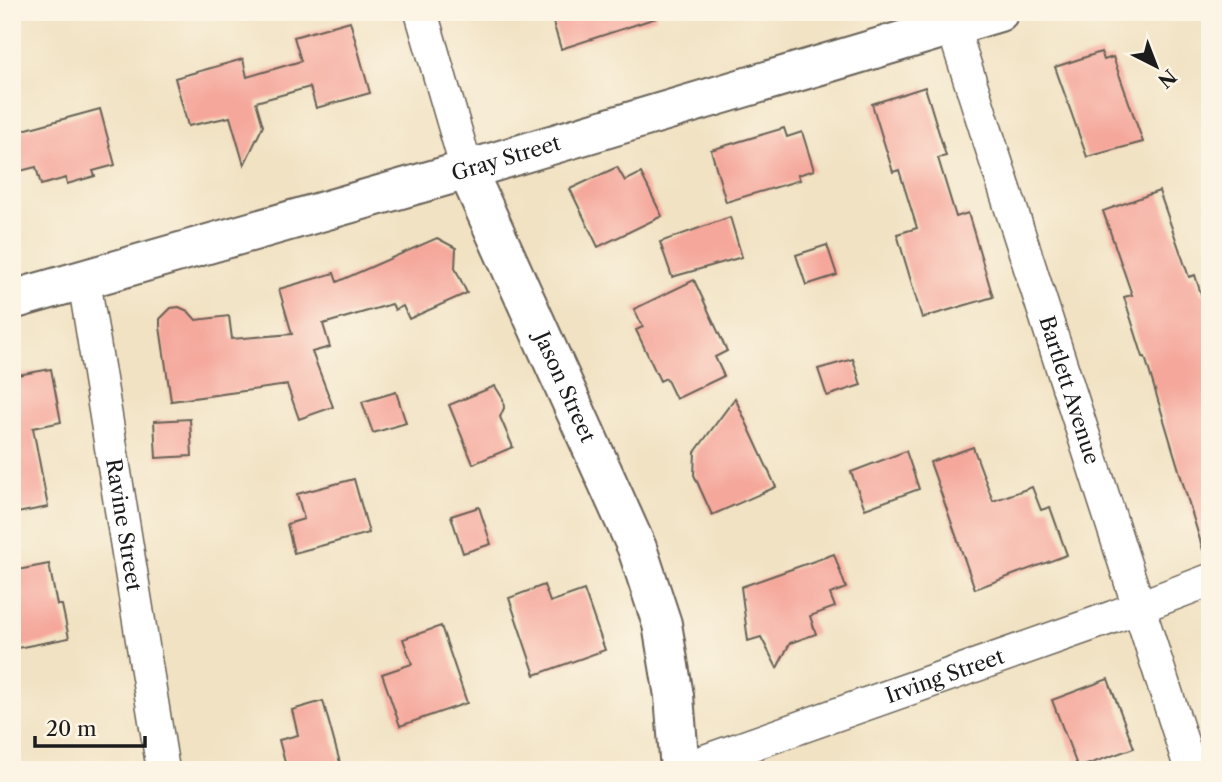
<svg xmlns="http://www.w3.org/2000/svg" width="1222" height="782" viewBox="0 0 1222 782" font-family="'Libre Caslon Text',serif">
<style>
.building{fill:#f5a79b}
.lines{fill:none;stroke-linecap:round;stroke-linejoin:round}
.minor-casing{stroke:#676156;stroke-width:35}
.tertiary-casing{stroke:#676156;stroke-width:42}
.minor{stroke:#fff;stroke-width:32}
.tertiary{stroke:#fff;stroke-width:38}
.labels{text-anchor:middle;stroke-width:7;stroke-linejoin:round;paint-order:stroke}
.street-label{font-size:21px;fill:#1c1c1c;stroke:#fcf5e5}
</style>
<rect width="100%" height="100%" fill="#fcf5e5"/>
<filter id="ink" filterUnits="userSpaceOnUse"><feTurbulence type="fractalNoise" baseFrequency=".0143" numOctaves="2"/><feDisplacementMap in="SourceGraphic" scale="14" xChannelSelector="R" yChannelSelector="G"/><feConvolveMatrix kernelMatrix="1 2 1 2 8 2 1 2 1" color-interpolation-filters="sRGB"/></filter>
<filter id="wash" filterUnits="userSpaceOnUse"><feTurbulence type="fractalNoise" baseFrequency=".00686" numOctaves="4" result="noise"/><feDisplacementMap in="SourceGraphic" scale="28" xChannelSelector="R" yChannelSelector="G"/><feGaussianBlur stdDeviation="1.57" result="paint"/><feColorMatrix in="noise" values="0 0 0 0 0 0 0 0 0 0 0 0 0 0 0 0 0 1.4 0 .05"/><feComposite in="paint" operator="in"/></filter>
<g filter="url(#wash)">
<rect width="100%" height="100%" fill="#f1e2c3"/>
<g id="blocks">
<path class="building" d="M550,12H655L656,18L561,49Z
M350,21L370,93L316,108L310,87L256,102L263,126L244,165L230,117L188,126L175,78L243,59L247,77L301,61L294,37Z
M1101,52L1104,60L1113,57L1143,142L1087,157L1055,67Z
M925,87L946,156L938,158L956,217L968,213L993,297L922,318L897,234L917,228L899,170L893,172L872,104Z
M100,109L115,165L93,171L95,176L67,184L66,178L41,185L36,167L12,173V133Z
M784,128L787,137L802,132L814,170L798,175L800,180L726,202L711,150Z
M617,167L625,181L641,173L662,216L598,247L570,189Z
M1159,191L1189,277L1195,275L1201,294L1210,291V549L1203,550L1145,357H1143L1124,297L1132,295L1103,211Z
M730,217L742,257L672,277L660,242Z
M437,238L456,248L455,268L467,293L409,319L403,306L395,310L392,304L323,324L330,347L312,352L333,407L299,419L287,385L171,401L160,327V319L171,308L179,307L188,311L196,320L229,316L232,339L292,334L279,289L334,273L337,282Z
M827,245L837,275L806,285L796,255Z
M694,280L727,351L715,357L724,376L676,399L666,378L660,381L636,330L643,327L634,309Z
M853,359L861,385L827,396L818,369Z
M51,369L61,422L33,428L48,507L12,514V376Z
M495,386L503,399L504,408L500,417L513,447L473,464L449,405Z
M396,392L406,423L373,433L362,402Z
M735,398L776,487L712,515L694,475L695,452Z
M190,419L192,456L156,458L154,421Z
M973,447L993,501L1032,487L1041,510L1050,507L1067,555L975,589L930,462Z
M906,451L919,489L865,509L851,472Z
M354,479L369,533L294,553L287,524L304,519L297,494Z
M479,507L491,544L463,553L451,516Z
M834,554L846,588L830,594L835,607L810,616L816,634L790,643L777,668L761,637L748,641L741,587Z
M49,564L57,605H62L69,638L12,649V571Z
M544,585L550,602L584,590L605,650L535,675L509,598Z
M441,626L467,703L400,726L382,674L412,664L403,639Z
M1108,679L1134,748L1078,768L1052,700Z
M323,701L342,770H287L279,740L298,735L292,710Z"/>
</g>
</g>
<g filter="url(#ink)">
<use href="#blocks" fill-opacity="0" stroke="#676156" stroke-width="2"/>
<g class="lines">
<defs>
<g id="minor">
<path d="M421,12L467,170"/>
<path id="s1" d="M948,12L1191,770"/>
<path id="s2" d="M84,280L163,770"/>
<path id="s3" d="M679,770L1113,617L1210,580"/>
</g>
<g id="tertiary">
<path id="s4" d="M467,170L637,548L662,624L674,696L680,770"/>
<path id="s5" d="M12,300L467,170L999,12"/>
</g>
</defs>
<use href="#minor" class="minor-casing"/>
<use href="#tertiary" class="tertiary-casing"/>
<use href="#minor" class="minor"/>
<use href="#tertiary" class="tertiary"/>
</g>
</g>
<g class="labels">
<g class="street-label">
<text dy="7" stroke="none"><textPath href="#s5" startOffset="514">Gray Street</textPath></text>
<text dy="7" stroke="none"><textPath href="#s4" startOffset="238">Jason Street</textPath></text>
<text dy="7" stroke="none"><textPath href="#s1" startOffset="397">Bartlett Avenue</textPath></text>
<text dy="7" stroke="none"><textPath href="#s2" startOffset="248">Ravine Street</textPath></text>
<text dy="7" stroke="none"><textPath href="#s3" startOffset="282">Irving Street</textPath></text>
</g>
</g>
<rect width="1222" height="782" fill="none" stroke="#fcf5e5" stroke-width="42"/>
<g transform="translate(1156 66) rotate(138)" stroke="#fcf5e5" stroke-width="5" paint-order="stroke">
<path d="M0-5L12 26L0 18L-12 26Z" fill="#1c1c1c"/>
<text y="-10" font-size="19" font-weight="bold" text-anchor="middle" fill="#1c1c1c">N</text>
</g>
<path d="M35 736v10h110v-10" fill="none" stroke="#1c1c1c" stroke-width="3.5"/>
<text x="46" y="736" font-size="21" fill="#1c1c1c" stroke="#fcf5e5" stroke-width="5" paint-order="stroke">20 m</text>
</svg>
